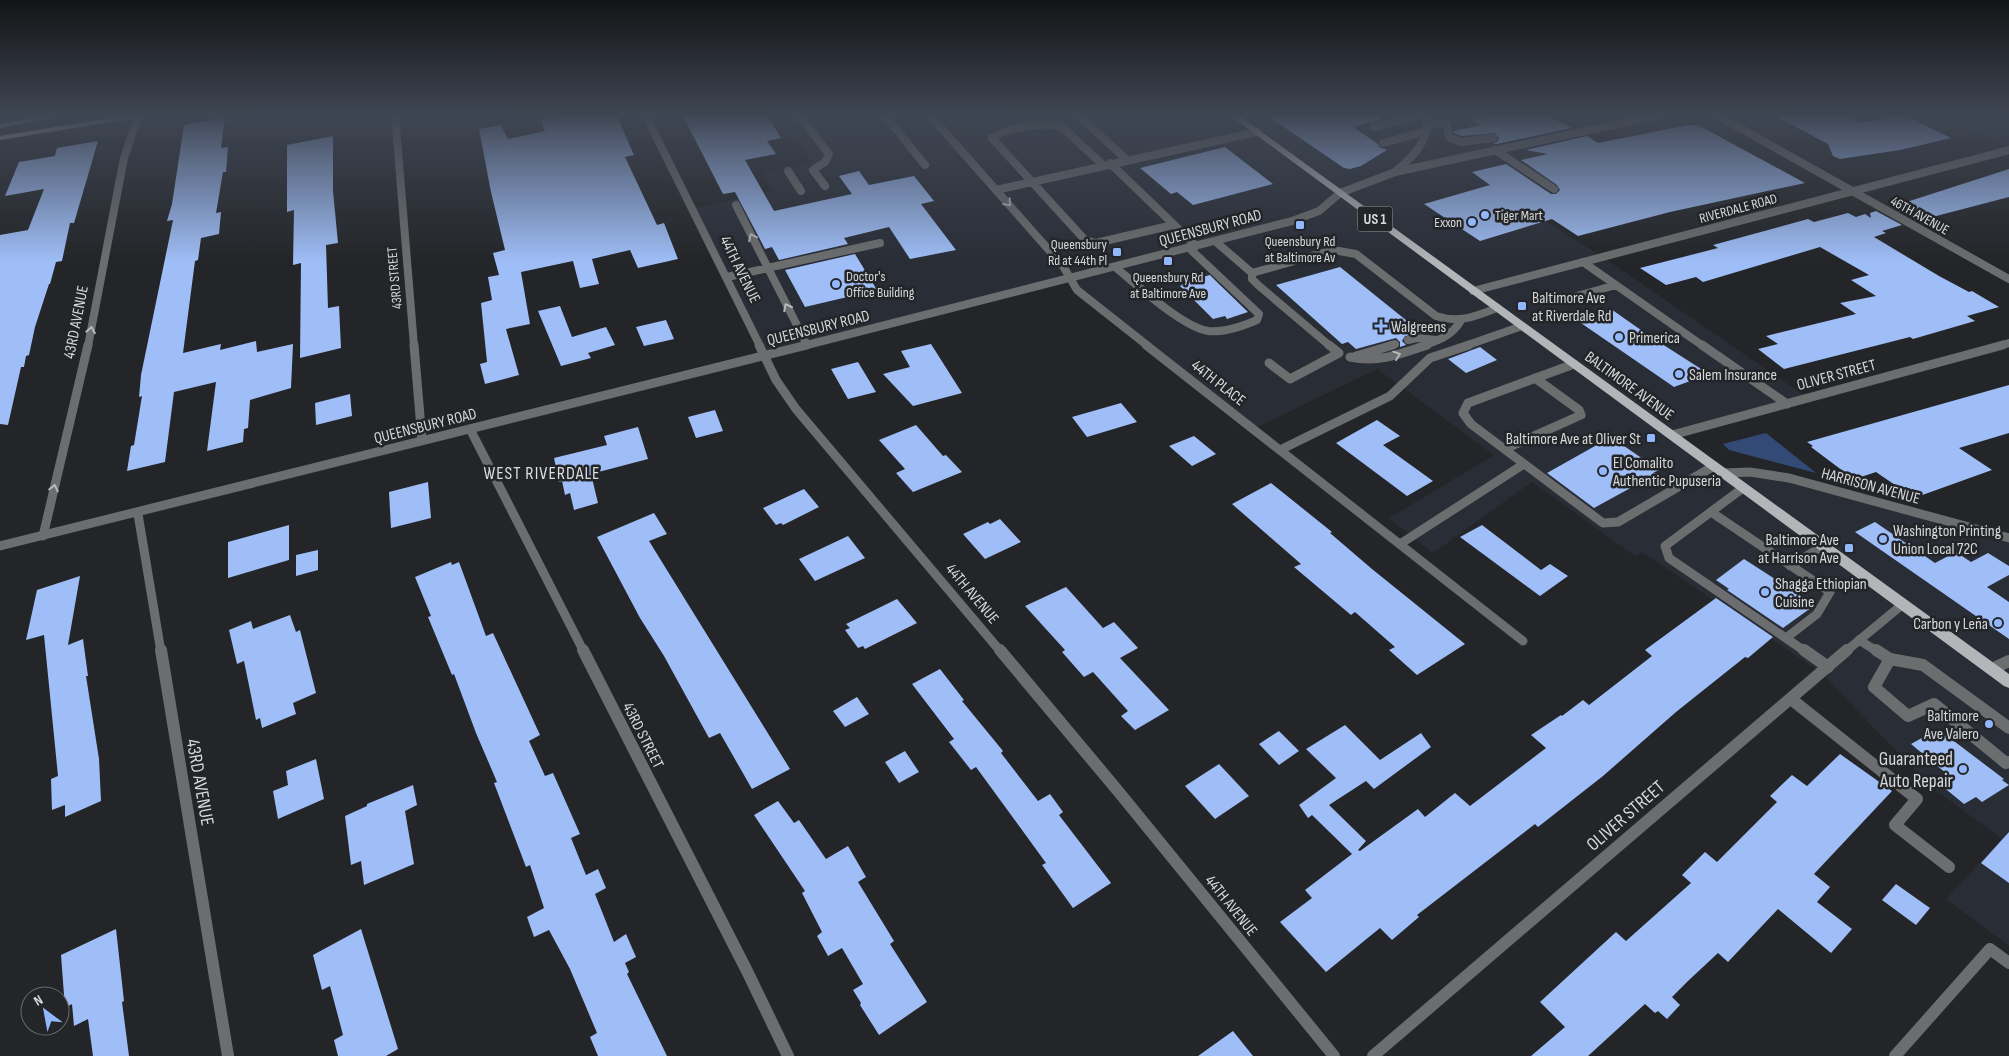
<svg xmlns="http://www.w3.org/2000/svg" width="2009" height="1056" viewBox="0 0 2009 1056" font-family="'Sofia Sans Condensed',sans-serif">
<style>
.built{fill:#292d36}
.green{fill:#334a77}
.building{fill:#9fbef7}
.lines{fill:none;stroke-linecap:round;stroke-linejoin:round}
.service-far2{stroke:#6c6d6e;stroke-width:8}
.service-far1{stroke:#6c6d6e;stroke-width:9}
.service{stroke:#6c6d6e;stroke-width:12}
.minor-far2{stroke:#6c6d6e;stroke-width:8}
.minor-far1{stroke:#6c6d6e;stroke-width:9}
.minor{stroke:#6c6d6e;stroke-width:12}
.tertiary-far1{stroke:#6c6d6e;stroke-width:8}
.tertiary{stroke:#6c6d6e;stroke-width:9}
.primary{fill:#b3b5b8;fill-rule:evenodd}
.oneway{stroke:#b6b8ba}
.poi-dot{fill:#92b7fd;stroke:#232528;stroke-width:2}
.labels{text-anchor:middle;stroke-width:5;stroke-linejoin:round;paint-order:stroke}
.far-street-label{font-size:14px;fill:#d6d8da;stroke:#232528}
.far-poi-label{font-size:14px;fill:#d6d8da;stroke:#232528;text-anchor:start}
.shield{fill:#232528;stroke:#a0a2a5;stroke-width:1}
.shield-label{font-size:15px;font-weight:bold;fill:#d6d8da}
.street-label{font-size:16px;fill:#d6d8da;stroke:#232528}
.poi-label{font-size:16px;fill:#d6d8da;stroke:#232528;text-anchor:start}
.neighbourhood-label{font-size:18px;letter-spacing:1px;fill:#dbdde1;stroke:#232528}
.near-poi-label{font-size:19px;fill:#d6d8da;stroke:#232528;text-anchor:end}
.near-street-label{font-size:19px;fill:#d6d8da;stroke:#232528}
</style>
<rect width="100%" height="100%" fill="#232528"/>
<path class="built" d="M780,114H945L932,117L948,136L1057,114H1463L1514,146L1544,139L1616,185L1524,208L1603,257L1808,398L1672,435L1724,473L1750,472L2009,538V946L1946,899L2002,839L1931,787L1820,672L1642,552L1635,556L1532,482L1433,553L1389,518L1494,455L1377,369L1254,429L1077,290L1071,279L765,356L694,208L773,191L762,173L811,162Z
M1935,114H2009V147Z"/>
<path class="green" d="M1766,433L1816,473L1729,450L1723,444Z"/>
<path class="building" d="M576,114H616L634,155L625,157L657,225L664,223L678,259L638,268L630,250L592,259L599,284L580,288L573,261L521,272L530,324L506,329L519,375L485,384L480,364L487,362L481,303L492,300L488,277L499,275L493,253L505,250L491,192L479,129L501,125L508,139L545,131L541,120Z
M696,114H766L781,138L767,141L776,154L745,160L774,211L852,194L839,176L859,171L869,185L914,176L934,201L921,204L956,250L910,259L889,227L844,238L848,244L779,260L772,247L765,249L735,192L723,194L683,116Z
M1265,114H1378L1379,120L1353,127L1378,144L1379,147L1387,150L1361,166L1350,169L1344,168Z
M1502,114H1544L1572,128L1497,144H1493L1497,142L1499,138L1495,133L1462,136L1454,133V131L1481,125L1473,120Z
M1772,114H1842L1861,123L1902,114L1951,138L1900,150L1840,159L1833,156L1828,144Z
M225,117L221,148L228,147L226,172H223L216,213L221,212L219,234L201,238L198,260L195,261L183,353L221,344L220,350L256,341L257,352L293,344L291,388L250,400L248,428L244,429L243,442L207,451L216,382L174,392L165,462L127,471L131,446L134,445L142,396L139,397L141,375L173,220L167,221L172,204L184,125Z
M1688,125H1698L1805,183L1670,212L1578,236L1552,219L1480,241L1424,204L1490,185L1472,172L1506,164L1551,194H1556L1560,190L1557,185L1521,160L1548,154L1526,150L1587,136L1598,143Z
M333,136V191L338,243L326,245L328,308L339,306L341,348L300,358L301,263L293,265L294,210L287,212V145Z
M98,141L74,223H70L62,261L56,262L50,284H49L35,327L29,355L26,356L24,367H21L8,425L0,424V235L28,230L44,189L5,196L19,162L55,156L57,148Z
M1225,147L1273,184L1193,205L1177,192L1171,194L1140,168Z
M2009,169V197L1917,221L1891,207Z
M1876,211L1902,225L1882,231L1886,233L1874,237L1939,276L1969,292L1972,291L1999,307L1967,316L1975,321L1913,339L1910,337L1784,369L1758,349L1778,344L1766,336L1856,314L1840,303L1876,296L1851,280L1869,275L1820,247L1703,282L1696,277L1666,285L1640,268L1718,248L1713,245L1808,219L1814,222L1848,213L1856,217L1865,214L1871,218L1870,213Z
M855,254L877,290L805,307L785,270Z
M1340,267L1422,333L1405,336L1402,341L1406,345L1400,347V342L1396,338L1356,349L1348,342L1342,344L1276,285Z
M1210,275L1221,286L1248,312L1227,319L1225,316L1213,319L1180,286L1182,285L1180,283Z
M560,306L572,337L606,327L615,345L588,353L591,358L561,366L538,311Z
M1611,309L1648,335L1709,374L1674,387L1578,321Z
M666,320L674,339L644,346L636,327Z
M931,344L962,393L913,406L883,374L910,367L901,351Z
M1480,347L1497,360L1466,373L1448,359Z
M858,362L876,392L848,399L831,369Z
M2009,385V433L1959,448L1992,470L1914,498L1876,472L1855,479L1851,477L1811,447L1813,446L1807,442Z
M350,394L352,416L316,425L315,403Z
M1121,403L1137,422L1087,437L1072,417Z
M715,410L723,431L696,438L688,417Z
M1377,420L1400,436L1383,445L1433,481L1407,496L1336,443Z
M916,425L943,456L946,455L962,472L913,492L896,473L905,469L879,440Z
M638,427L648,459L591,474L598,503L574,510L570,493L565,495L562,481L559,482L554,458L607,445L604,436Z
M1194,436L1216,454L1192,466L1169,446Z
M1611,437L1659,470L1653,473L1656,474L1594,508L1547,473Z
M428,482L431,518L391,528L389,492Z
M1271,483L1332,532L1330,533L1372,569L1465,644L1417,675L1389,650L1395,647L1355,612L1351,615L1294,567L1301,564L1232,504Z
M804,489L819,507L783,525L781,523L776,525L763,508Z
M654,513L667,534L649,541L790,769L752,789L720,733L709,738L664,656L640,618L597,537Z
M1000,519L1021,542L985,559L963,534L988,522L990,524Z
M1875,522L1935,563L1956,552L1971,562L1988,553L2009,566V575L1987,587L2009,602V639L1855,532Z
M289,525V560L228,578V542Z
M1482,525L1541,570L1550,564L1568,576L1540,596L1460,537Z
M848,536L865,558L815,581L799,559Z
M318,550V570L296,576V555Z
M1744,559L1815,605L1783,628L1727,590L1729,589L1716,580Z
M451,562L452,565L459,562L486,636L493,633L540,735L529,741L545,776L553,773L580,834L571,838L586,875L598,869L606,888L595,894L614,942L626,934L636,957L625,963L629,972L627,974L667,1056H598L590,1037L597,1033L570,969L549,930L534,937L527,917L544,908L530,865L526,867L494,783L497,782L476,733L454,674L452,675L428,617L431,616L415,577Z
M80,576L68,645L83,639L88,676H86L99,759L101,801L65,817V805L52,810L51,779L58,776L44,635L26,640L37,590Z
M1066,587L1103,628L1114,622L1138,648L1120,658L1169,710L1135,730L1121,716L1128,711L1093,672L1084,677L1062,652L1065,650L1025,606Z
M1716,598L1773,637L1748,658L1745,657L1676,712L1603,776L1538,827L1535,824L1417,915L1419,917L1392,940L1380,928L1326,972L1280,922L1312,898L1305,890L1352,854L1312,815L1308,818L1299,805L1336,778L1306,749L1345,725L1380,760L1421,733L1431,747L1374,789L1366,781L1329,805L1366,841L1358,850L1360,851L1418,809L1425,817L1455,793L1470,806L1546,748L1531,735L1561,715L1562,716L1583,700L1589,705L1652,656L1645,650Z
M897,599L917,623L865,649L863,646L858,648L845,630L850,628L846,624Z
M290,615L296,632L300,630L316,693L293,703L296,714L262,728L260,718L256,720L244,661L237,664L229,630L251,621L253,629Z
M940,669L964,700L962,701L1003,751L1001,753L1038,801L1050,794L1063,812L1059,815L1111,883L1073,908L1042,865L1046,863L976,767L971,770L949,742L954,739L912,684Z
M857,697L869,714L845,727L833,711Z
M1938,729L2004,779L2002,780L2009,785L1982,802L1976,797L1964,804L1936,781L1947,774L1911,744Z
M1279,731L1299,751L1279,765L1259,744Z
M905,751L919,772L899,783L885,762Z
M1840,754L1892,791L1814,874L1830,887L1817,902L1852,929L1831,953L1778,909L1728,962L1718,953L1688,981L1672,997L1680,1005L1667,1019L1658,1011L1655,1013L1645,1004L1588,1056H1531L1565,1027L1540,1002L1616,932L1626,941L1691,883L1682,875L1705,852L1717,862L1777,802L1770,796L1792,775L1807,786Z
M316,759L324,799L278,819L273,791L288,785L286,771Z
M1219,764L1249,796L1215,819L1185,786Z
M413,785L417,805L405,811L414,864L364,885L361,861L351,865L345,816L367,806V804Z
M778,801L794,823L799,820L826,859L848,846L866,877L858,882L894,941L890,944L927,1002L879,1035L860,1005L861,1003L853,990L863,984L842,948L828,956L817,936L822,932L802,893L805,891L754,815Z
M2009,832V883L1981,863Z
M1896,884L1930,908L1916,925L1882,900Z
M116,929L124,1001L122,1002L129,1056H93L88,1019L74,1026L72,1004L65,1008L61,955Z
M361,929L398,1049L386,1056H338L334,1040L343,1035L330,986L322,990L313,955Z
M1233,1031L1253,1056H1198Z"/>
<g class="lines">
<path class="service-far2" d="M798,114L829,154L825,162L813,170L825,186
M884,114L925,165
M1077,114L1127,160
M1428,123L1447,124L1449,137L1461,142L1493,138
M1374,127L1423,114
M1383,143L1427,131
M1495,150L1554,189
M1110,163L1196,246
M1103,165L1061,126C1044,122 1006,127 992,138L1085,240L1096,243L1173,225
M788,171L801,191
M996,190L1257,132
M736,205L807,345
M1215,241L1252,273L1333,250L1356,254L1436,316C1459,324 1476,316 1497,308
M1583,262L1703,346
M1115,267C1136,284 1182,327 1208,331C1223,333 1243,326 1257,320L1259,314L1189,248
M1252,273V279L1258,285L1330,346
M727,277L880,243
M1559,301L1616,285
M1408,340L1417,338L1436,340
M1389,346L1395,344
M1423,346C1439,340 1451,336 1460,322
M1465,346L1522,326"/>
<path class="service-far1" d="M1702,345L1787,404
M1356,356L1393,345
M1350,357C1378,363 1401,354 1427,345
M1269,363L1290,379L1339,353L1329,345
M1574,364L1468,403L1463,413L1471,424L1603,523L1618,522L1714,466
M1505,449L1581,415L1579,410L1535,378
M1280,450L1390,396L1430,358L1469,345
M1743,488L1665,546L1669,558L1806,652
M1711,512L1830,592L1817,614L1786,638
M1400,544L1524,464
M1790,566L1823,546
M1859,640L1878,652"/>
<path class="service" d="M1804,650L1828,667
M1876,650L1890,659L1923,665L2009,728
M1890,659L1874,687L1908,716L1934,704L2006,763L2009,762
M1992,669L2009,661
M1791,699L1917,799L1895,825L1949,867
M1895,1056L1990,949L2009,963"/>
<path class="minor-far2" d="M395,114L414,346
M645,114L760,346
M929,114L1063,266L1077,290L1148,346
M1715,114L2009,279
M1395,172C1414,156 1430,140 1427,114
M1473,291L2009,150
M88,346L124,158L139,114
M1999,346L2009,343"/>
<path class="minor-far1" d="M414,345L422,440
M759,345L776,380L796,409L1001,652
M1146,345L1523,641
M470,429L584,652
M1672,435L2003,345
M1724,473L1750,472L1789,478L2009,538
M138,514L161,652
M43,536L88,345
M1845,652L1903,604"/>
<path class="minor" d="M161,650L228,1056
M583,650L747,971L788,1056
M1000,650L1118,791L1334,1056
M1373,1056L1847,650"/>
<path class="tertiary-far1" d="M803,346L1292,221L1319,211L1340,193L1395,172L1664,114"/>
<path class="tertiary" d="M0,546L807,345"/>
<path class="primary" d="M53,114H70L0,128V124Z
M134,114H153L149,116L0,140V136Z
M1228,114H1237L2009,674V688L2004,686Z"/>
</g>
<defs><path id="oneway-chevron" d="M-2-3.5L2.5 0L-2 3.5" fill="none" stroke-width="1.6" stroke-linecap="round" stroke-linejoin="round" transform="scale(1.25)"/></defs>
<g class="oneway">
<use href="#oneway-chevron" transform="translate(1008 203) rotate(49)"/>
<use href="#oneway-chevron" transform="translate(752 237) rotate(-116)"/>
<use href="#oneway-chevron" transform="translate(787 307) rotate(-117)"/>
<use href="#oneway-chevron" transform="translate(91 330) rotate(-80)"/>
<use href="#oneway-chevron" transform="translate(1397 355) rotate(-19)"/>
<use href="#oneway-chevron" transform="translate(54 488) rotate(-77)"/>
</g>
<linearGradient id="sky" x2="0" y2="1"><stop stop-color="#131416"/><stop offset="0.44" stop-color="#3f4653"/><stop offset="1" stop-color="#3f4653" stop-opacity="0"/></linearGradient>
<rect width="2009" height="262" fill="url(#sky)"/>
<g class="poi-dot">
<circle cx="1485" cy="215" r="5"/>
<circle cx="1472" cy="222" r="5"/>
<rect x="1295" y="220" width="10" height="10" rx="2.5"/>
<rect x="1112" y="247" width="10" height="10" rx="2.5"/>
<rect x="1163" y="256" width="10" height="10" rx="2.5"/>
<circle cx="836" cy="284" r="5"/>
<rect x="1517" y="301" width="10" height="10" rx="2.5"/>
<path d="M1378.5 318.5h5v5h5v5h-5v5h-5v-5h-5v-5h5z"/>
<circle cx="1619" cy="337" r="5"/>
<circle cx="1679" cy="374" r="5"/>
<rect x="1646" y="433" width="10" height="10" rx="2.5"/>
<circle cx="1603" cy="471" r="5"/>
<circle cx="1883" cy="539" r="5"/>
<rect x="1844" y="543" width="10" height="10" rx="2.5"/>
<circle cx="1765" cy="592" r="5"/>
<circle cx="1998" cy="623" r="5"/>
<circle cx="1989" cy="724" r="5"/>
<circle cx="1963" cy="769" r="5"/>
</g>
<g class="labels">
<g class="far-street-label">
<text transform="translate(1738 208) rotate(-15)" y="5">RIVERDALE ROAD</text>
<text transform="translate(1920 215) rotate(29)" y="5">46TH AVENUE</text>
<text transform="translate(394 278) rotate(-95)" y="5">43RD STREET</text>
</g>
<g class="far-poi-label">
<text x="1495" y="220">Tiger Mart</text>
<text x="1462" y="227" text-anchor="end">Exxon</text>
<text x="1300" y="246" text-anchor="middle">Queensbury Rd<tspan x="1300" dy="16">at Baltimore Av</tspan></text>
<text x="1107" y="249" text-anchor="end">Queensbury<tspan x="1107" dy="16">Rd at 44th Pl</tspan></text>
<text x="846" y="281">Doctor's<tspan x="846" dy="16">Office Building</tspan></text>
<text x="1168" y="282" text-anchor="middle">Queensbury Rd<tspan x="1168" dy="16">at Baltimore Ave</tspan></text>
</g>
<rect class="shield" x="1357.5" y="206.5" width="35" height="25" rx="4"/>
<g class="shield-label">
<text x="1375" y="224">US 1</text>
</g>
<g class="street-label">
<text transform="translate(1210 227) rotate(-15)" y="6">QUEENSBURY ROAD</text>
<text transform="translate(741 269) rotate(64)" y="6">44TH AVENUE</text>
<text transform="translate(75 322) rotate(-79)" y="6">43RD AVENUE</text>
<text transform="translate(818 327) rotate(-14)" y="6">QUEENSBURY ROAD</text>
<text transform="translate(1836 374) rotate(-15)" y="6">OLIVER STREET</text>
<text transform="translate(1219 382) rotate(38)" y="6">44TH PLACE</text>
<text transform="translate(1630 385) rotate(36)" y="6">BALTIMORE AVENUE</text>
<text transform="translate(425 425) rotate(-14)" y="6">QUEENSBURY ROAD</text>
<text transform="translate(1871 485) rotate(15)" y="6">HARRISON AVENUE</text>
<text transform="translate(973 593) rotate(50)" y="6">44TH AVENUE</text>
<text transform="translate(644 735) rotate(63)" y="6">43RD STREET</text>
<text transform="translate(1232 905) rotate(51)" y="6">44TH AVENUE</text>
</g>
<g class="poi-label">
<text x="1532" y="303">Baltimore Ave<tspan x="1532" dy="18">at Riverdale Rd</tspan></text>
<text x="1391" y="332">Walgreens</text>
<text x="1629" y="343">Primerica</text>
<text x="1689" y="380">Salem Insurance</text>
<text x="1641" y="444" text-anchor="end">Baltimore Ave at Oliver St</text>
<text x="1613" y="468">El Comalito<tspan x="1613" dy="18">Authentic Pupuseria</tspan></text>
<text x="1893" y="536">Washington Printing<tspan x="1893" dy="18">Union Local 72C</tspan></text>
<text x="1839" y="545" text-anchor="end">Baltimore Ave<tspan x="1839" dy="18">at Harrison Ave</tspan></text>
<text x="1775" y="589">Shagga Ethiopian<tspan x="1775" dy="18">Cuisine</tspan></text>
<text x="1988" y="629" text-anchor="end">Carbon y Leña</text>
<text x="1979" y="721" text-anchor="end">Baltimore<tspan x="1979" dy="18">Ave Valero</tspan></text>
</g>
<g class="neighbourhood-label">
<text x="542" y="479">WEST RIVERDALE</text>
</g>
<g class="near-poi-label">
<text x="1953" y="765">Guaranteed<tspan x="1953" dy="22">Auto Repair</tspan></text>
</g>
<g class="near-street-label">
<text transform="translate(201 782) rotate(80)" y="7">43RD AVENUE</text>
<text transform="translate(1625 815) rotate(-41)" y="7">OLIVER STREET</text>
</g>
</g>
<g transform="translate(45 1011) rotate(328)"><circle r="24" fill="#232528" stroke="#6b6d6f"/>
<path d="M0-4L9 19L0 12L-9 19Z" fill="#92b7fd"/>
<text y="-8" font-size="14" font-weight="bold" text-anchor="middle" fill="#d6d8da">N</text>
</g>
</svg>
